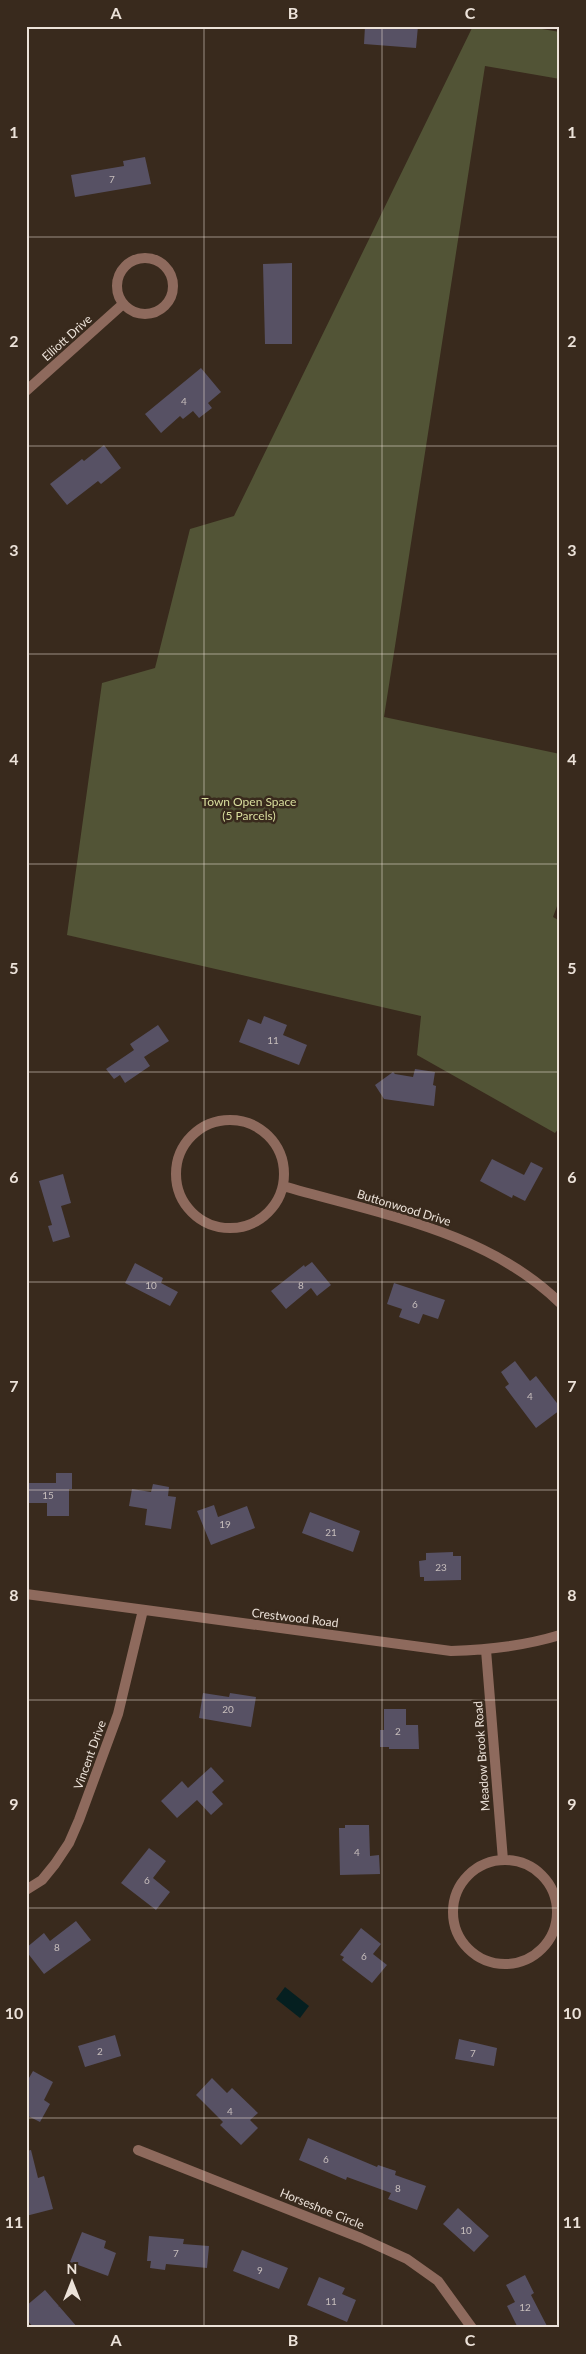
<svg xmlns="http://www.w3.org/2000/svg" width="586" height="2354" viewBox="0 0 586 2354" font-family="Lato,sans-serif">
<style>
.green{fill:#525436}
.water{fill:#051f20}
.building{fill:#575164}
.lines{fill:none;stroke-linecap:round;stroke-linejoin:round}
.minor{stroke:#8e6a5d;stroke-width:10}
.grid{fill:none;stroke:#ece2d9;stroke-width:1;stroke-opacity:0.55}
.labels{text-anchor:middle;stroke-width:5;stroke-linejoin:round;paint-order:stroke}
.number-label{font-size:10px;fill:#c7bebc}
.street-label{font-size:12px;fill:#ece2d9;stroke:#392a1d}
.park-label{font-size:12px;fill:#d9de9e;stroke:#392a1d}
.neatline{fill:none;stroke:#ece2d9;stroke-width:2}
.grid-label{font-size:16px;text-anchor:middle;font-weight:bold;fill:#ece2d9}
</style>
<rect width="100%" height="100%" fill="#392a1d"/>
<path class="green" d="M473,26H524L560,32V79L485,66L384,717L560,754V898L553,917L560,921V1127L555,1133L417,1055L421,1016L67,935L102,683L155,668L190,529L234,516Z"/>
<path class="water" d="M285,1987L309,2006L300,2018L276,1999Z"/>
<path class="building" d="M365,26H418L416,48L364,44Z
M145,157L151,184L75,197L71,175L124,166L123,161Z
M292,263V344H265L263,264Z
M201,368L221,392L208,403L212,408L199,418L193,411L183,419L180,416L161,433L145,414Z
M104,445L121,468L101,484L98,481L67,505L50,484L82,459L84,461Z
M264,1016L287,1025L283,1035L307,1045L299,1065L239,1042L248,1019L261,1024Z
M158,1025L169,1041L144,1057L150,1066L125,1083L120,1075L114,1079L106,1069L134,1050L130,1044Z
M415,1069L435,1072L433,1085L436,1086L434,1106L384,1099L375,1085L393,1072L395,1074L413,1077Z
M492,1159L524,1175L531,1162L543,1168L525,1201L513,1195L512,1198L480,1181Z
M63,1174L71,1203L61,1206L70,1237L53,1242L48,1226L52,1225L39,1181Z
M312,1262L331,1285L317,1296L311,1288L286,1309L271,1291L304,1265L305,1267Z
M135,1263L163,1278L161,1283L178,1292L170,1306L125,1283Z
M394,1283L445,1300L438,1319L423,1314L419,1324L399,1317L402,1309L387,1304Z
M515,1361L530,1381L536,1376L560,1407V1410L536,1428L505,1387L509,1384L501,1372Z
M56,1473H72V1489H69V1516H47V1503H26V1483H56Z
M153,1484L169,1487L168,1496L176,1497L171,1529L145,1525L147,1509L129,1506L132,1489L151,1492Z
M214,1505L218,1517L247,1506L255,1528L211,1545L197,1511Z
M310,1512L360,1531L353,1552L302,1533Z
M453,1552V1556H461V1580L424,1581V1577H420L419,1561L426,1560V1553Z
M203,1693L229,1697L230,1693L256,1697L251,1727L199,1718Z
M384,1709H406V1725H418L419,1749H389V1747H380V1730H384Z
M211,1767L224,1781L212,1792L223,1804L211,1815L197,1800L177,1818L161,1801L182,1781L188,1788Z
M345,1825H369L370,1856L379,1855L380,1874L340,1875L339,1828H345Z
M149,1848L166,1861L153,1878L170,1892L156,1910L121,1883Z
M76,1921L91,1940L44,1974L26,1951V1948L44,1933L50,1941Z
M361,1928L381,1944L373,1954L387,1965L372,1983L342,1960L344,1957L340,1955Z
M115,2035L121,2056L85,2067L78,2046Z
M459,2039L497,2048L494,2066L455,2059Z
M33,2071L53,2082L44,2100L50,2104L40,2122L26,2115V2083Z
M212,2078L227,2093L232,2088L258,2113L250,2120L258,2128L241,2145L220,2125L223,2122L196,2095Z
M308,2138L377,2167L378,2165L396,2171L395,2175L426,2186L417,2210L388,2199L391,2193L347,2177L346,2180L299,2160Z
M31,2150L38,2178L44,2176L53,2209L26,2216V2151Z
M458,2208L489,2236L474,2252L443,2224Z
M82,2232L106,2241L104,2248L116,2253L108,2276L70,2262Z
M149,2236L184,2239L183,2244L209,2246L207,2268L166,2264L165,2270L150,2268L151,2261H147Z
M242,2250L288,2268L279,2289L233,2271Z
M525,2275L534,2293L531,2295L548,2328H518L507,2306L515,2302L506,2285Z
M319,2277L345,2288L342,2294L356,2300L347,2322L307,2305Z
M45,2290L78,2328H34L26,2319V2306Z"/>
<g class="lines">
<path class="minor" d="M117 286a28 28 0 1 1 56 0a28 28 0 1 1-56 0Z
M26,391L123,304
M176 1174a54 54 0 1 1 108 0a54 54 0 1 1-108 0Z
M283,1186C379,1214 487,1231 560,1303
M26,1594L451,1651C489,1650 524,1646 560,1635
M486,1650L503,1860
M453 1912a52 52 0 1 1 104 0a52 52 0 1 1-104 0Z
M26,1890L42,1880L55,1864L69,1843L79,1820L118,1714L143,1610
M138,2150L361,2238L407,2259L438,2281L472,2328"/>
</g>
<path class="grid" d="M204,26V2328M382,26V2328M26,237H560M26,446H560M26,654H560M26,864H560M26,1072H560M26,1282H560M26,1490H560M26,1700H560M26,1908H560M26,2118H560"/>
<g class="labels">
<g class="number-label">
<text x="112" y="183">7</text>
<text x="184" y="405">4</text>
<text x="273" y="1044">11</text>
<text x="151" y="1289">10</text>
<text x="301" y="1289">8</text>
<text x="415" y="1308">6</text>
<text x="530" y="1400">4</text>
<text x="48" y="1499">15</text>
<text x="225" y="1528">19</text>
<text x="331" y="1536">21</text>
<text x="441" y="1571">23</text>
<text x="228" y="1713">20</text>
<text x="398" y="1735">2</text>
<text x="357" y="1856">4</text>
<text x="147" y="1884">6</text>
<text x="57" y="1951">8</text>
<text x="364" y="1960">6</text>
<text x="100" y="2055">2</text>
<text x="473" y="2057">7</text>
<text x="230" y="2115">4</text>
<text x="326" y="2163">6</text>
<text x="398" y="2192">8</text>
<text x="466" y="2234">10</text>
<text x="176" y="2257">7</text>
<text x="260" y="2274">9</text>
<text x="331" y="2305">11</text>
<text x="525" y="2311">12</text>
</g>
<g class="street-label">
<text transform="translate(67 338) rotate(-42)" y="4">Elliott Drive</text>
<text transform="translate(404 1208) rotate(17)" y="4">Buttonwood Drive</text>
<text transform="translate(295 1618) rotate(7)" y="4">Crestwood Road</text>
<text transform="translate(90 1755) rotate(-70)" y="4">Vincent Drive</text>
<text transform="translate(482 1756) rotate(-94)" y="4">Meadow Brook Road</text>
<text transform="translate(322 2209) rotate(22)" y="4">Horseshoe Circle</text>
</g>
<g class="park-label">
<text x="249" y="806">Town Open Space<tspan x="249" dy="14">(5 Parcels)</tspan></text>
</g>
</g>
<rect width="586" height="2354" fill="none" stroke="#392a1d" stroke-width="55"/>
<g transform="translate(72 2282)" stroke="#392a1d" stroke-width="4" paint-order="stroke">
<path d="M0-4L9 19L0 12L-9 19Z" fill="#ece2d9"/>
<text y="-8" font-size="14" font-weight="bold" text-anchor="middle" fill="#ece2d9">N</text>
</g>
<rect x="28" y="28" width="530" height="2298" class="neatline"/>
<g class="grid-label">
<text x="116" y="19">A</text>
<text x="293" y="19">B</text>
<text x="470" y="19">C</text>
<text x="14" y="138">1</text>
<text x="572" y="138">1</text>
<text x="14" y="347">2</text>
<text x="572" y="347">2</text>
<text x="14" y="556">3</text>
<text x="572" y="556">3</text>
<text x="14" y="765">4</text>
<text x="572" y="765">4</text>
<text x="14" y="974">5</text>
<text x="572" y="974">5</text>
<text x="14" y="1183">6</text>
<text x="572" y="1183">6</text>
<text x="14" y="1392">7</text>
<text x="572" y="1392">7</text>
<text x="14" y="1601">8</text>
<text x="572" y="1601">8</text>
<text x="14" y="1810">9</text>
<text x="572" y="1810">9</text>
<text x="14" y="2019">10</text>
<text x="572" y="2019">10</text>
<text x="14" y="2228">11</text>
<text x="572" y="2228">11</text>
<text x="116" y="2346">A</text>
<text x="293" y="2346">B</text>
<text x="470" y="2346">C</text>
</g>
</svg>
